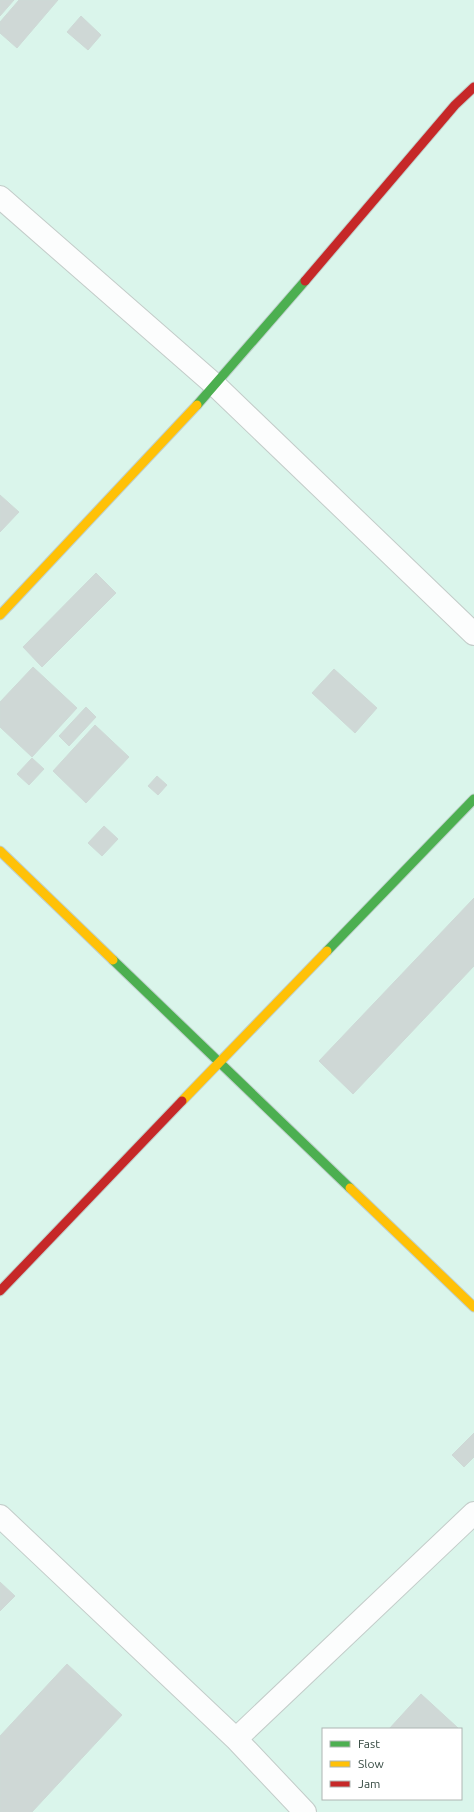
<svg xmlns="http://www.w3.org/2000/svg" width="474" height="1812" viewBox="0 0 474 1812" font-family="Ubuntu,sans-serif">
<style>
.commercial{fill:#daf5eb;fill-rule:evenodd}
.building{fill:#cfd8d6;stroke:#ced9d6}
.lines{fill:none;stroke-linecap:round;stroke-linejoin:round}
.street-casing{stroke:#c3ccc9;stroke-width:24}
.fast-casing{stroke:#bfd0cc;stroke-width:11}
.slow-casing{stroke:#bfd0cc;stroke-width:11}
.jam-casing{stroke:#bfd0cc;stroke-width:11}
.street{stroke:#fcfdfd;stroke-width:22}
.fast{stroke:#4caf50;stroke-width:9}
.slow{stroke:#ffc107;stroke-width:9}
.jam{stroke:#c62828;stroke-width:9}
</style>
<rect width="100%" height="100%" fill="#e8f0ef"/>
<path class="commercial" d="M0,0H474V1812H0ZM323,1729H461V1799H323Z"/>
<path class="building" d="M0,0H14L0,16Z
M19,0H58L17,48L0,33V22Z
M81,16L101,35L88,50L67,32Z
M0,495L19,512L0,532Z
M96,573L116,593L42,667L23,647Z
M33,667L77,708L32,757L0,727V702Z
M334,669L377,708L355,733L312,693Z
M86,707L96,717L69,746L59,736Z
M95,725L129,757L86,803L53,771Z
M32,758L44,769L29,785L17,774Z
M157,776L167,785L158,795L148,786Z
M104,826L118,839L102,856L88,843Z
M474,898V966L353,1094L319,1061Z
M474,1433V1457L464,1467L452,1455Z
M0,1582L15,1596L0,1611Z
M67,1664L122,1715L32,1812H0V1736Z
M421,1694L458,1728L457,1729H389Z"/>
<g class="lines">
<defs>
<path id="street" d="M0,197L215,385L474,634
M0,1516L236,1739L305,1812
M236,1739L474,1513"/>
<path id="fast" d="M197,405L305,281
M327,951L474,799
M113,960L350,1188"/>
<path id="slow" d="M0,615L197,405
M0,851L113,960
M182,1101L327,951
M350,1188L474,1307"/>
<path id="jam" d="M305,281L455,105L474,87
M0,1291L182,1101"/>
</defs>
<use href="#street" class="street-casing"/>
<use href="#fast" class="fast-casing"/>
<use href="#slow" class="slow-casing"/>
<use href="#jam" class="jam-casing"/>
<use href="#street" class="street"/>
<use href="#fast" class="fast"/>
<use href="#slow" class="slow"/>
<use href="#jam" class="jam"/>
</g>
<rect x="322" y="1728" width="140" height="72" fill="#ffffff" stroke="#aeb6b3"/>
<rect x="330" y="1741" width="20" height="6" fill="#4caf50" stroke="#aeb6b3"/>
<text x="358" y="1748" font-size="12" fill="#344840">Fast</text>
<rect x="330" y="1761" width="20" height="6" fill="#ffc107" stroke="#aeb6b3"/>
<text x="358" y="1768" font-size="12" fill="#344840">Slow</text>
<rect x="330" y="1781" width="20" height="6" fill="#c62828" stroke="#aeb6b3"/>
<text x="358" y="1788" font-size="12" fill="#344840">Jam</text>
</svg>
